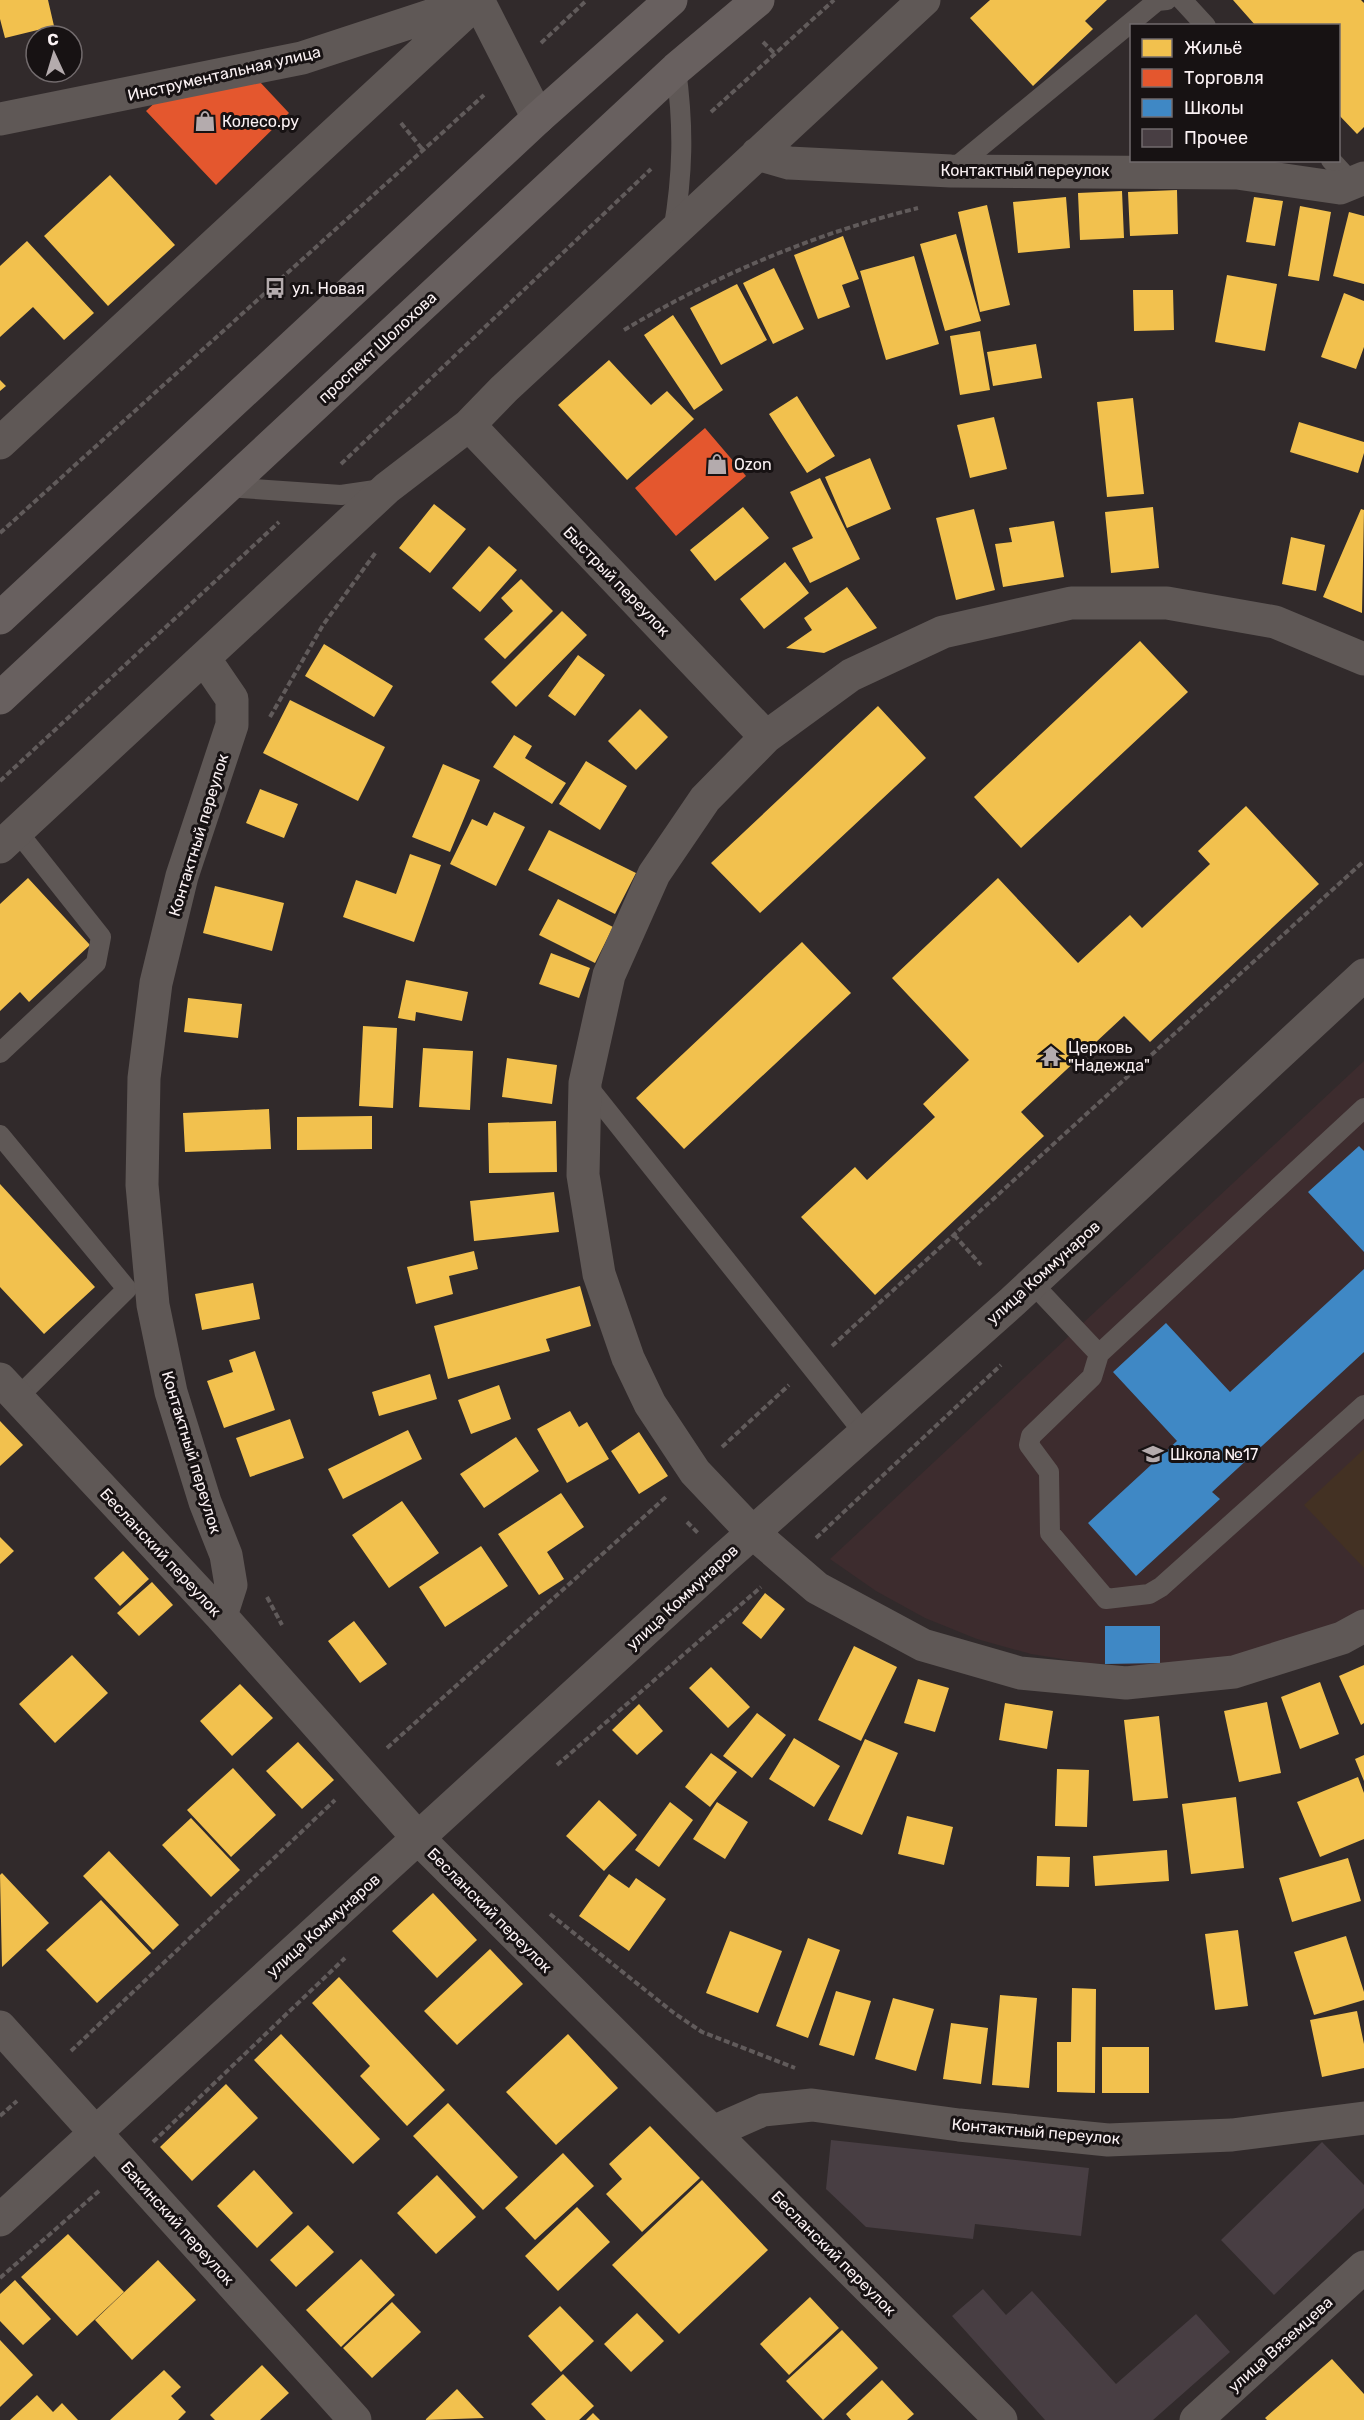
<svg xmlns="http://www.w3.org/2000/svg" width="1364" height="2420" viewBox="0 0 1364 2420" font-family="Rubik,sans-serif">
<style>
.built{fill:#3d2c2e}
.green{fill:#433123}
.homes{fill:#f2c14e}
.shops{fill:#e4572e}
.schools{fill:#3f88c5}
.building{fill:#483e43}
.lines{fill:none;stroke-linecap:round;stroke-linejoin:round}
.path{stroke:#615b5b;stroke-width:4;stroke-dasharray:6 3;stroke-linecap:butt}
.service{stroke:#5f5856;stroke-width:20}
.minor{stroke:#5f5856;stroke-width:33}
.tertiary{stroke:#5f5856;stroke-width:33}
.primary{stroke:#68605f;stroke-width:33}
.labels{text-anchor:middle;stroke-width:6;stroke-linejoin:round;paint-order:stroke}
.street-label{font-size:16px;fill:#faf1f3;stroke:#171213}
.poi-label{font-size:16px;fill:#faf1f3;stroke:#171213;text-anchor:start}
</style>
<rect width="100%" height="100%" fill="#312a2b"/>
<path class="built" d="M1364,1061V1615L1254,1654L1143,1666L1087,1663L1031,1654L977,1639L925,1618L876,1591L830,1559Z"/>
<path class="green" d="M1364,1449V1568L1304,1505Z"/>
<path class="homes" d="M0,0H48L54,26L5,38L0,19Z
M990,0H1107L1085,21L1093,29L1033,86L970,18Z
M1233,0H1361L1364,3V127L1357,134L1338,114V26H1256Z
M110,175L175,245L108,306L44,236Z
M1177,190L1178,234L1130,236L1128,192Z
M1122,191L1124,238L1080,240L1078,193Z
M1066,197L1070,248L1018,253L1013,202Z
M1254,197L1283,201L1275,246L1246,242Z
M987,205L1010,305L980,312L958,212Z
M1300,206L1331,212L1319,281L1288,276Z
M1349,212L1364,216V284L1333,276Z
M956,234L981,321L945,331L920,244Z
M843,236L859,279L842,285L850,307L818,319L794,255Z
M27,241L94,313L64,340L33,307L0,337V266Z
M914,256L939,344L886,360L860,271Z
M774,268L804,329L773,344L743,283Z
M1227,275L1277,284L1265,351L1215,342Z
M737,284L767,340L721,365L690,308Z
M1133,290H1173L1174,330L1134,331Z
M1344,293L1364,301V347L1356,369L1321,357Z
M673,315L723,390L694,410L644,335Z
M980,331L990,390L960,395L950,336Z
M1036,344L1042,378L993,386L987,352Z
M609,360L651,405L667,391L694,419L627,480L558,405Z
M0,380L6,386L0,391Z
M797,396L835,456L807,473L769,414Z
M1133,398L1144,494L1107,497L1097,402Z
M994,417L1007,469L970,478L957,425Z
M1299,422L1364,442V453L1358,473L1290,452Z
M870,458L891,509L847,528L825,477Z
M820,478L860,559L810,583L792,548L813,538L790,492Z
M434,504L466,529L430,573L399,548Z
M743,507L769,538L715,581L690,550Z
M1153,507L1159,568L1111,573L1105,512Z
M974,509L995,590L956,600L936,518Z
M1361,509L1364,510L1362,613L1323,597Z
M1054,521L1064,577L1003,587L995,544L1012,542L1009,528Z
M1291,537L1325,545L1316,591L1282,584Z
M489,546L517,570L480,612L452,588Z
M785,562L809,593L764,629L740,599Z
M521,579L553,611L505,659L484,639L513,611L501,598Z
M847,587L877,628L824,653L786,648L812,630L804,618Z
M562,611L587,635L516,707L491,682Z
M1140,641L1188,692L1021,848L974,797Z
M324,644L393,686L374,717L305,676Z
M578,655L605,675L575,716L548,696Z
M290,700L385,747L358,801L263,753Z
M878,706L926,758L760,913L711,863Z
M640,709L668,737L636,770L608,741Z
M514,735L532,746L525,758L566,783L552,804L493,767Z
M586,761L627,786L600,830L559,804Z
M443,764L480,780L450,852L412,837Z
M260,789L298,804L284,838L246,823Z
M1246,806L1319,884L1150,1042L1124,1016L1021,1112L1044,1136L875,1295L801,1217L855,1167L867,1180L935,1117L923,1104L969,1060L892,978L998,878L1078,963L1130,915L1142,928L1210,864L1198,851Z
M494,812L525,827L496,886L450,864L472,819L487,826Z
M549,830L636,873L615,914L528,870Z
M410,854L441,865L414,942L343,917L356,880L396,894Z
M28,878L90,945L29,1002L20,992L0,1011V904Z
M215,886L284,903L272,951L203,933Z
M558,899L613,927L595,963L539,935Z
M802,942L851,993L684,1149L636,1098Z
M551,953L590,968L579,998L539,984Z
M406,980L468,992L462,1021L416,1012L415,1021L398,1018Z
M188,998L242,1004L238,1038L184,1032Z
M363,1026L397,1028L393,1108L359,1106Z
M423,1048L473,1051L470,1110L419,1107Z
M507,1058L557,1065L552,1104L502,1097Z
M269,1109L271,1149L185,1152L183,1113Z
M372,1116V1149L297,1150V1117Z
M556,1121L557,1172L489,1173L488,1123Z
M0,1184L95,1287L44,1334L0,1287Z
M554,1192L559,1232L474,1241L470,1201Z
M474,1251L478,1269L449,1276L453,1294L416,1304L407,1267Z
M253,1283L260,1319L202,1330L195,1294Z
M580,1286L591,1326L546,1339L550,1351L448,1379L434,1326Z
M255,1351L275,1410L224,1428L207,1381L233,1372L229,1360Z
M430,1374L437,1399L379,1416L372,1392Z
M499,1385L511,1419L471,1434L458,1400Z
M570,1411L579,1427L587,1422L609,1459L567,1483L537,1429Z
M290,1419L304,1458L250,1477L236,1438Z
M0,1421L23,1445L0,1466Z
M408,1430L422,1459L343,1499L328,1469Z
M639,1432L668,1476L639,1494L611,1451Z
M516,1437L539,1471L484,1508L460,1474Z
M561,1493L584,1527L547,1552L564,1579L539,1595L498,1534Z
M402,1501L439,1553L389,1588L352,1535Z
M0,1537L14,1551L0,1564Z
M481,1546L508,1586L445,1627L419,1587Z
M123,1551L149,1579L120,1606L94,1578Z
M152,1582L173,1605L139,1636L117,1613Z
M765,1593L785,1609L761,1639L742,1623Z
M354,1621L387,1664L360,1683L328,1641Z
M854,1646L897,1667L861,1741L818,1720Z
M72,1655L108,1693L55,1743L19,1704Z
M1364,1665V1723L1361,1725L1339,1676Z
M711,1667L750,1707L728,1728L689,1688Z
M918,1679L949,1688L935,1732L904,1723Z
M1320,1682L1339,1734L1300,1749L1281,1697Z
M240,1684L273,1718L232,1756L200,1721Z
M1267,1702L1281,1773L1239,1782L1224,1711Z
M1005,1703L1053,1711L1047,1749L999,1740Z
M639,1704L663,1731L637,1755L612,1730Z
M757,1713L786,1735L752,1778L723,1756Z
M1159,1716L1168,1798L1133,1801L1124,1720Z
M794,1738L840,1766L814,1807L769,1779Z
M865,1739L898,1753L862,1835L828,1820Z
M298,1742L334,1780L302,1809L266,1771Z
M711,1753L737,1772L710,1807L685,1787Z
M1364,1755V1781L1355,1759Z
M233,1768L276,1815L231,1857L187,1810Z
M1057,1769L1089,1770L1087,1827L1055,1826Z
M1358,1777L1364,1793V1839L1320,1857L1297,1802Z
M1236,1797L1244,1868L1191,1874L1182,1804Z
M599,1800L637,1835L604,1871L566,1836Z
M670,1802L693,1820L659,1867L635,1850Z
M717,1802L748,1822L725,1859L693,1839Z
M907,1816L953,1827L944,1865L898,1854Z
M191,1818L240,1870L211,1897L162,1845Z
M1167,1850L1169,1881L1095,1886L1093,1856Z
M109,1851L179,1925L153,1950L83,1876Z
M1037,1856L1070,1857L1069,1887L1036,1886Z
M1348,1858L1361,1901L1292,1922L1279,1878Z
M2,1873L49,1923L2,1967L0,1875Z
M609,1874L629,1888L636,1878L666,1899L629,1951L579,1916Z
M433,1893L477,1940L437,1978L392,1931Z
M101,1900L151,1953L97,2003L46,1950Z
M1238,1930L1248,2006L1215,2010L1205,1934Z
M730,1931L782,1951L758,2013L706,1993Z
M1346,1936L1364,1992V2000L1314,2015L1294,1952Z
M808,1938L840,1950L808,2038L776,2026Z
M490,1949L523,1984L457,2045L424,2011Z
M339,1977L445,2090L407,2126L360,2076L370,2066L312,2003Z
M1072,1988L1096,1989L1095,2093L1057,2092V2042H1071Z
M836,1991L871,2001L854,2056L819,2045Z
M1000,1995L1037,1998L1029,2088L992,2085Z
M893,1998L934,2009L916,2071L875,2059Z
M1357,2011L1364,2044V2068L1322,2077L1310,2020Z
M951,2023L988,2028L981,2084L943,2079Z
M281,2034L380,2139L353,2164L254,2060Z
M568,2034L618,2088L556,2145L506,2092Z
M1102,2047H1149V2093H1102Z
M226,2084L258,2118L192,2181L160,2147Z
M448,2103L518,2177L483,2210L413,2136Z
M650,2126L700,2178L642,2232L606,2194L622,2179L609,2164Z
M563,2153L594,2186L535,2240L505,2208Z
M254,2170L293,2213L257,2248L217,2206Z
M437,2175L476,2217L436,2254L397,2213Z
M702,2180L768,2250L679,2334L612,2265Z
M577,2207L610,2242L558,2291L525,2256Z
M308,2225L334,2252L296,2287L270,2260Z
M68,2234L124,2292L77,2336L21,2277Z
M361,2259L395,2295L341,2347L306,2310Z
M158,2260L196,2300L132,2360L95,2320Z
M15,2280L51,2319L23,2345L0,2321V2294Z
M810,2297L839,2328L789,2375L760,2344Z
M392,2302L421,2332L372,2378L343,2348Z
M560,2306L594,2341L561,2372L528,2336Z
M637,2313L664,2341L631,2372L604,2344Z
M842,2330L878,2368L823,2420L786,2381Z
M0,2340L33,2375L0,2407Z
M1332,2359L1364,2394V2420H1267L1265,2418Z
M262,2365L289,2393L260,2420H215L210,2415Z
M164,2370L181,2387L171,2396L186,2412L178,2420H110Z
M563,2374L594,2406L579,2420H546L531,2404Z
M882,2380L914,2414L907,2420H851L846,2414Z
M457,2389L484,2418L425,2420Z
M37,2395L53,2412L62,2403L78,2420H10Z
M593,2413L600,2420H586Z"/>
<path class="shops" d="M259,81L289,113L216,185L146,111L161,97Z
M705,428L746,476L676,536L635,488Z"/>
<path class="schools" d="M1359,1146L1364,1151V1252L1308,1192Z
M1364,1269V1352L1212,1492L1220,1499L1136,1576L1088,1523L1177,1441L1113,1372L1166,1323L1230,1392Z
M1105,1626H1160V1663L1105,1664Z"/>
<path class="building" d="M831,2140L1089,2168L1081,2236L975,2224L973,2239L866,2227L826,2189Z
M1322,2142L1364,2185V2208L1274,2295L1221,2240Z
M983,2289L1006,2315L1032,2291L1116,2384L1196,2314L1230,2352L1153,2420H1045L952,2316Z"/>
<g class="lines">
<path class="path" d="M763,42L775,54
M541,43L587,0
M711,112L834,0
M401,123L423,150
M624,330C716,275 814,234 918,208
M341,464L651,169
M0,533L484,95
M270,717L323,625L376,552
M0,781L279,522
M954,1235L981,1265
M832,1346L1364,861
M722,1447L789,1385
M687,1522L699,1534
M816,1538L1001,1365
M267,1597L282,1625
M387,1748L667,1496
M557,1765L761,1587
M550,1914L674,2013L702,2032L795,2068
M71,2051L335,1800
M0,2116L17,2101
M153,2142L345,1958
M0,2278L99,2191"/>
<path class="service" d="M1182,0L1206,26
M1331,160L1352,183
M951,171L1157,1L1167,0
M673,232C683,174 684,128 676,69
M226,487L341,495L382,489
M0,1053L96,963L101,937L17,831
M585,1083L864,1433
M1364,1108L1099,1354L1092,1377L1031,1436L1029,1445L1049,1472L1050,1533L1106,1599L1149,1594L1161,1587L1364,1405
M0,1135L127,1289L17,1398
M1032,1283L1099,1354"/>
<path class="minor" d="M478,0L538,118
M0,119L302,58L466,4
M757,154L789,163L951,171L1237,173L1340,188L1364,178
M469,425L766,737
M0,443L479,0
M204,658L232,699V725L182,876L156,983L144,1078L142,1185L153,1305L171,1392L205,1502L226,1555L231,1585L221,1616
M1364,659L1275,622L1167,603H1071L943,632L851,675L766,737L705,799L654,874L609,975L585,1083L583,1175L599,1274L628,1358L650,1404L695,1472L752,1532L817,1588L923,1645L1020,1673L1126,1683L1234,1672L1342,1638L1364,1626
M0,847L387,488L469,425L504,389L924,0
M0,1379L221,1616L419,1839L1001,2420
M0,2027L355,2420
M713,2132L763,2110L812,2105L959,2125L1108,2140L1232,2135L1364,2118
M0,2220L722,1560L1012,1302L1364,975"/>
<path class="tertiary" d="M1196,2420L1364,2267"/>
<path class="primary" d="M0,618L538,118L671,0
M0,698L676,69L758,0"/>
</g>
<defs>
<symbol id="shop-bare" viewBox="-9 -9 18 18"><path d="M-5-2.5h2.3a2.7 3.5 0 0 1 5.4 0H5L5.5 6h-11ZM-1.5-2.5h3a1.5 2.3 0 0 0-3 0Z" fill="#b4abad" stroke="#171213" stroke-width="2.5" paint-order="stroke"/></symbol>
<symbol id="bus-bare" viewBox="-9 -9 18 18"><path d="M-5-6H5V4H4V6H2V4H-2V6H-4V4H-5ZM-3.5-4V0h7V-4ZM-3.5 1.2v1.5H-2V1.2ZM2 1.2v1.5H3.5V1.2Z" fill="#b4abad" stroke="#171213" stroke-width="2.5" paint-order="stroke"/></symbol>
<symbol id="temple-bare" viewBox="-9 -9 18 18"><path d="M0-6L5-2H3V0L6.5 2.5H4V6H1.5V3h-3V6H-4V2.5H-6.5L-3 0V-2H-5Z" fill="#b4abad" stroke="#171213" stroke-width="2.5" paint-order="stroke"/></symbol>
<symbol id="school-bare" viewBox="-9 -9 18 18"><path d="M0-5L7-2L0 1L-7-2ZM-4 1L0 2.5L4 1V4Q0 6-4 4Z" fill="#b4abad" stroke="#171213" stroke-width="2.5" paint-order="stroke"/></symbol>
</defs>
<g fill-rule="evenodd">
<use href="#shop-bare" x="190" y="106" width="30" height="30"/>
<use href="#bus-bare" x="260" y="273" width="30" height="30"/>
<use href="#shop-bare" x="702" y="449" width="30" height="30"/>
<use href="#temple-bare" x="1036" y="1041" width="30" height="30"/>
<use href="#school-bare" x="1138" y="1439" width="30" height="30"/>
</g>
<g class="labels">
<g class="street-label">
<text transform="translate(224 73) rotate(-13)" y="6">Инструментальная улица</text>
<text x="1025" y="176">Контактный переулок</text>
<text transform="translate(377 347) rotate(-43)" y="6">проспект Шолохова</text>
<text transform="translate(617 581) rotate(46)" y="6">Быстрый переулок</text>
<text transform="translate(198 835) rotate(-73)" y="6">Контактный переулок</text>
<text transform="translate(1043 1272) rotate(-42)" y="6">улица Коммунаров</text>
<text transform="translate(192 1452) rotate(73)" y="6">Контактный переулок</text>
<text transform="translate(161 1552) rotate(47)" y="6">Бесланский переулок</text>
<text transform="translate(682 1597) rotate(-43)" y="6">улица Коммунаров</text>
<text transform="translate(490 1910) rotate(45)" y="6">Бесланский переулок</text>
<text transform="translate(323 1925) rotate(-42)" y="6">улица Коммунаров</text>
<text transform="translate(1036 2131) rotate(5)" y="6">Контактный переулок</text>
<text transform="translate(178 2223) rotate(48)" y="6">Бакинский переулок</text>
<text transform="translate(834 2253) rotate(45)" y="6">Бесланский переулок</text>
<text transform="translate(1280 2344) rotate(-42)" y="6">улица Вяземцева</text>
</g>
<g class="poi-label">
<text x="222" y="127">Колесо.ру</text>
<text x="292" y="294">ул. Новая</text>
<text x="734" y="470">Ozon</text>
<text x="1068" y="1053">Церковь<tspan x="1068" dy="18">"Надежда"</tspan></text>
<text x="1170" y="1460">Школа №17</text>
</g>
</g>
<rect x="1130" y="24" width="210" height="138" fill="#171213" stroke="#726b6d" stroke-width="1.5"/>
<rect x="1142" y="39" width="30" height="18" fill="#f2c14e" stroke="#726b6d" stroke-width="1.5"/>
<text x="1184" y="54" font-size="18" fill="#faf1f3">Жильё</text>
<rect x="1142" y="69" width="30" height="18" fill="#e4572e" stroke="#726b6d" stroke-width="1.5"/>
<text x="1184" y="84" font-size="18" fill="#faf1f3">Торговля</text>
<rect x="1142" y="99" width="30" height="18" fill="#3f88c5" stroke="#726b6d" stroke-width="1.5"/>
<text x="1184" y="114" font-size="18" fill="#faf1f3">Школы</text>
<rect x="1142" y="129" width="30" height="18" fill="#483e43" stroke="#726b6d" stroke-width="1.5"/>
<text x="1184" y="144" font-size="18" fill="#faf1f3">Прочее</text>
<g transform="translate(54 54) rotate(356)"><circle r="28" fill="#171213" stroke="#726b6d" stroke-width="1.5"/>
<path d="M0-4.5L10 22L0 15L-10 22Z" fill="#b4abad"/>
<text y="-9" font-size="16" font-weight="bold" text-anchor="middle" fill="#faf1f3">С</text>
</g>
</svg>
